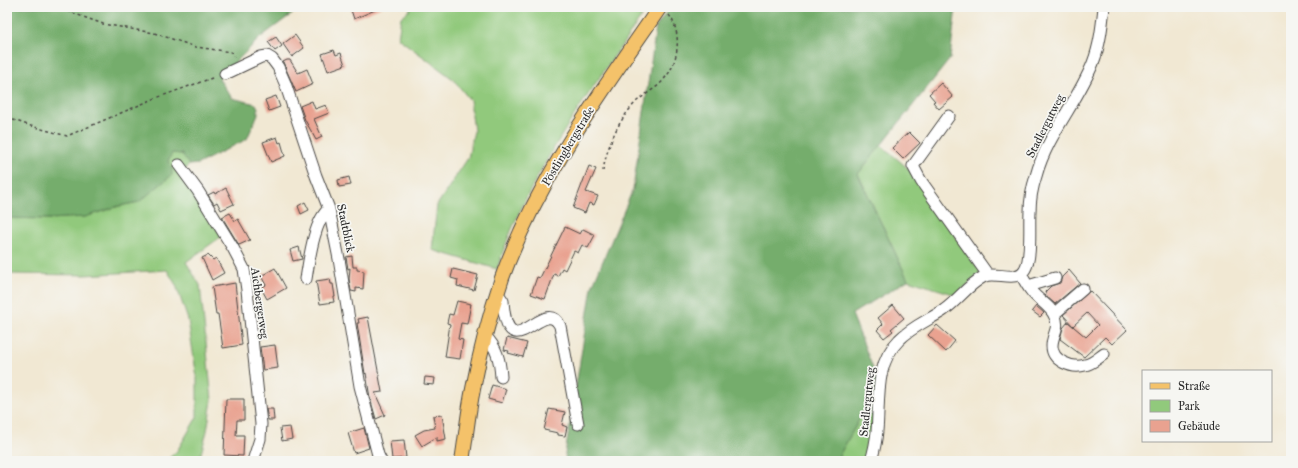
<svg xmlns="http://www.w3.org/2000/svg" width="1298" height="468" viewBox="0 0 1298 468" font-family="'IM FELL Great Primer',serif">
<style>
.green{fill:#91c97c;stroke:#5e7a54}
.forest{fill:#74ad6c;stroke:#506c4c}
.building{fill:#e9a290}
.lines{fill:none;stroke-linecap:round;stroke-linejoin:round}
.minor-casing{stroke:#494744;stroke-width:13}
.major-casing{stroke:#494744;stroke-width:16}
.path{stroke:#494744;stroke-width:1.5;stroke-dasharray:3 3;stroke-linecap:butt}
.minor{stroke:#fff;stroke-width:11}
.major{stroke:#f4c26a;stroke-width:14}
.labels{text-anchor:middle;stroke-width:3.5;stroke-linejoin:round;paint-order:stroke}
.street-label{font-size:12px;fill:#2b2b2b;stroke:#f6f6f2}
</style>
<rect width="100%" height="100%" fill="#f6f6f2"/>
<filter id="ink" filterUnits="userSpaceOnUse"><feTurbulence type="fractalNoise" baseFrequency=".025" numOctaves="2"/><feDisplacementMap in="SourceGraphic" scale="8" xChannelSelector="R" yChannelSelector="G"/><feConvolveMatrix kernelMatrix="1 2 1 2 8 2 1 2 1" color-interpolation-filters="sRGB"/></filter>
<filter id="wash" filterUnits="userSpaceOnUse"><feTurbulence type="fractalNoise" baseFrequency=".012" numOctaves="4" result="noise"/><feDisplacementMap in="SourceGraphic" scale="16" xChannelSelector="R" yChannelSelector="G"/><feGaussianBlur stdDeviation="0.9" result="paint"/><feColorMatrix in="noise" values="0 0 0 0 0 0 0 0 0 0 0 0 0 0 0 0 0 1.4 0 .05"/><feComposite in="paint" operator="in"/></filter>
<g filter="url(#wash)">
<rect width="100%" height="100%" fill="#f1e8d3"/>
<path class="green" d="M410,7H648C592,90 528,172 497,269L432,250L437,205L468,158L474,131L470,100L453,79L398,38L401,17L410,10Z
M881,145L910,170L981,273L956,295L908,280L858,174Z
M172,153L182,154L189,165L181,174L222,236L186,262L200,285L212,400L207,431L199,461H166L177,451L197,417V378L188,320L176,285L167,270L85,275L7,274V218L48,219L85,217L119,206L139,202L172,169L167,161Z
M879,384L869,461H836Z"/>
<path class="forest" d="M7,7H297L296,11L261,37L219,79L232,98L256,104L258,108V114L247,139L198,164L189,165L182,154L172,153L168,161L172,169V175L139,202L119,206L85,217L48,219L7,218Z
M670,7H956L950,59L858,174L908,280L852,314L879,384L836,461H566L565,454L592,287L633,189L656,27Z"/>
<g id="blocks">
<path class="building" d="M350,7H382L354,19Z
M295,35L304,48L292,57L283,44Z
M276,37L282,46L275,51L268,42Z
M334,50L336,55L341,53L345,65L328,71L322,54Z
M287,60H290L298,73L307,69L313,84L296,92L283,62Z
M941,83L953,97L939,109L933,102L935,101L929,94Z
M276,96L280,107L269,111L265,100Z
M312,101L315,109L326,105L329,113L314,119L322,137L316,140L305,120L300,106Z
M909,132L920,143L903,159L892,148Z
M277,137L279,143L281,142L285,156L271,162L263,142Z
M589,166L596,169L586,192L598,196L594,205L589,203L585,213L573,208Z
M349,177L351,185L339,187L338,180Z
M226,188L234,204L221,210L217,202L214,204L208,195L214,192L215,194Z
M305,202L309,210L301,214L298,206Z
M230,213L235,221L238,219L250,240L239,245L222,217Z
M565,227L580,234L583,229L595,235L588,248L582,245L578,253L574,251L565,270L562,268L558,276L554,274L545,299L531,294L537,277L540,278Z
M299,247L302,259L293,261L290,250Z
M208,255L213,260L216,258L224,273L212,280L202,258Z
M352,256L353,267H357V270L364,271L363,289L356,288V292L351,291L349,279L350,268L348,269L346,257Z
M275,268L286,288L267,299L261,288L266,285L261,276Z
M453,269L478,275L474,290L457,286L458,280L451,278Z
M1069,270L1080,283L1055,304L1045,295L1046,294L1045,292L1051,286L1060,283L1062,277Z
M330,279L331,284H333L335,297H333L334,302L320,304L316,281Z
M235,283L242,345L223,348L218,314H216L212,287Z
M1090,291L1127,330L1112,344L1105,337L1084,357L1060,339L1063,328L1068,322L1086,337L1098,325L1087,313L1073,326L1063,315Z
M457,301L471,304L467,324L461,323L458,339L463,340L460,359L445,357L450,324L447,323L449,314L453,315Z
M893,305L904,318L891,329L893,331L884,338L877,330L883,324L878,318Z
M1036,306L1044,313L1040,317L1032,311Z
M368,317L382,392L375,393L385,415L376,419L370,398L366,373L365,374L357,323H359L358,319Z
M937,325L955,341L946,352L928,335Z
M507,338L527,343L523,357L508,353L509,351L504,350Z
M275,345L278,368L263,370L260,347Z
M425,377L435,378L434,385L424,384Z
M492,385L506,389L502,403L488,399Z
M226,399H244V420H237L236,435H244L243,456L224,455Z
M266,409H273L274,420H268Z
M549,409L565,412L562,425L567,427L565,436L558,435V433L544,430Z
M442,415L446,439L437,441V437L422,446L415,435L424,430L435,428L433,416Z
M290,427L292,439L282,441L280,428Z
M364,428L369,448L354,453L348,433Z
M404,440L406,458L392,459L390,441Z"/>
</g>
</g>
<g filter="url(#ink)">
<use href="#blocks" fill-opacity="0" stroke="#494744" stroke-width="1"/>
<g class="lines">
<defs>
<path id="minor" d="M225,74L261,57L267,56L272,59L278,67L285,83L316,176L329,209L339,259L360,386L378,455L381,461
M949,116L913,166L921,181L988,275
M179,165L198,191L233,248L244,269L247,290L261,424L260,439L253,461
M1021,274C1024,280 1028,287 1032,292C1039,301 1051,306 1055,317C1060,328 1052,335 1052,346C1052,361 1072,369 1085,365C1092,364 1098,358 1104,354
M306,279C309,261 314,220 329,209
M1028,286L1055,278
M497,296L501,298L503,301C508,373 545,293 560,326L578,424
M1054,314L1083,289
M485,336C497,347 500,361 501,377
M871,461C874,451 876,442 877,431C880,400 874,365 899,340C911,327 929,320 944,310C958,300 968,285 983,277C995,270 1017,284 1025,269C1032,258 1029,226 1030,212C1030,200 1032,188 1036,176C1047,135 1077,103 1093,63C1100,45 1102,26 1104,7"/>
<path id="major" d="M462,461C466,437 468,413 473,389C480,352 490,314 502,278C538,178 600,94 660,7"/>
</defs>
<use href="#minor" class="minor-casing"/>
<use href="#major" class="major-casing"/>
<path class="path" d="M56,7L103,24L154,33L196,47L231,52L235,57
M7,118L31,126L67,136L156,98L215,77
M603,171C607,146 618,120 637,101C646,93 658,88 665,78C679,62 682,32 669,15"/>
<use href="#minor" class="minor"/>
<use href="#major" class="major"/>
</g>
</g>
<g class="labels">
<g class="street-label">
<text transform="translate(1045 126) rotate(-63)" y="4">Stadlergutweg</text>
<text transform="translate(568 146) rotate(-59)" y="4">Pöstlingbergstraße</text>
<text transform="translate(346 228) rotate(78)" y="4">Stadtblick</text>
<text transform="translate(260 303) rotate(82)" y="4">Aichbergerweg</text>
<text transform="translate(867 402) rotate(-84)" y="4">Stadlergutweg</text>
</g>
</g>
<rect width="1298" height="468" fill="none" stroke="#f6f6f2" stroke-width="24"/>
<rect x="1142" y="370" width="130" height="72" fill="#f6f6f2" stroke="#a5a5a2"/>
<rect x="1150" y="383" width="20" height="6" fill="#f4c26a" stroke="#a5a5a2"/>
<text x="1178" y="390" font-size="12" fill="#2b2b2b">Straße</text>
<rect x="1150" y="400" width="20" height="12" fill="#91c97c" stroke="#a5a5a2"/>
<text x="1178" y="410" font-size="12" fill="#2b2b2b">Park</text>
<rect x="1150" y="420" width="20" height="12" fill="#e9a290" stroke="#a5a5a2"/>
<text x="1178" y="430" font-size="12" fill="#2b2b2b">Gebäude</text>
</svg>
